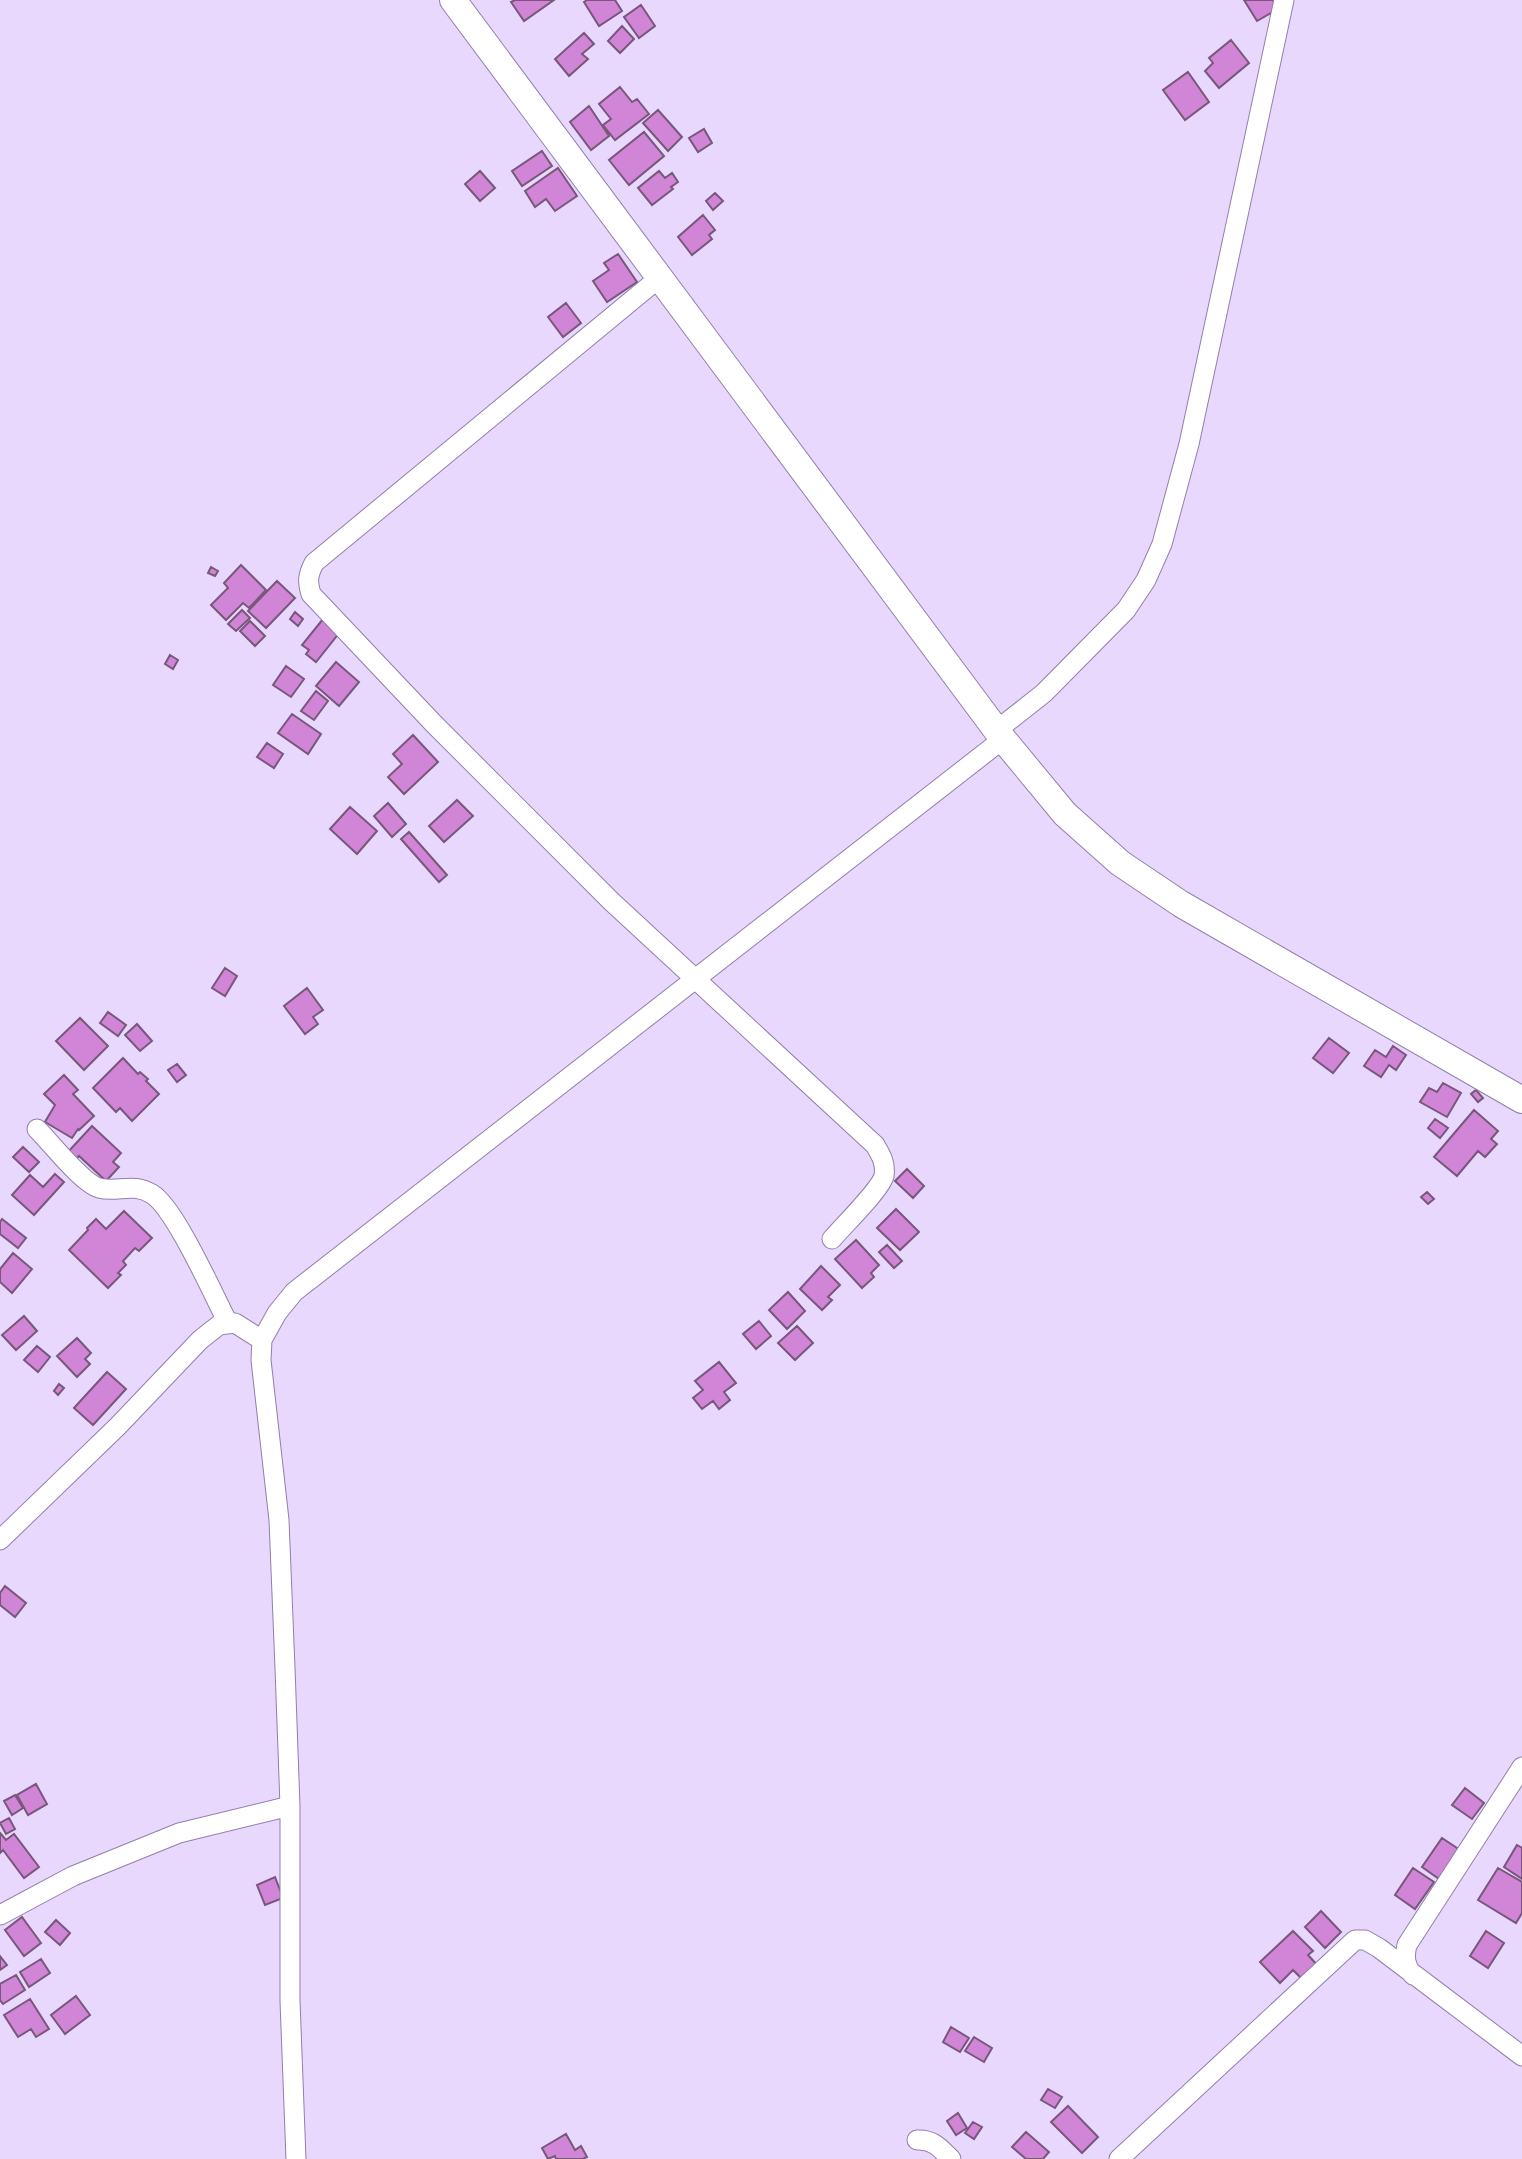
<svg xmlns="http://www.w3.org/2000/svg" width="1522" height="2159" viewBox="0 0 1522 2159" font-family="Roboto,sans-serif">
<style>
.building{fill:#d185d7;stroke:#78577b;stroke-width:2}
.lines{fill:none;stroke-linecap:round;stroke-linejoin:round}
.street-casing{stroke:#927fab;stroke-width:21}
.secondary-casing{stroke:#927fab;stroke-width:28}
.street{stroke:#fff;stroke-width:19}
.secondary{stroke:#fff;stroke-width:26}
</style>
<rect width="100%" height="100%" fill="#e8d8fe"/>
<path class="building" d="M515,0H554L524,21L511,2Z
M587,0H615L622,11L599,26L584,2Z
M1244,0H1273L1278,9L1257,21Z
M641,5L655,26L639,38L624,17Z
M622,26L634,39L620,53L608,41Z
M584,33L594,44L582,54L588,59L569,76L555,59Z
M1231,40L1249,63L1219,88L1205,71L1213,63L1209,58Z
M1188,72L1209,102L1185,120L1163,90Z
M620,87L632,102L637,99L649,114L615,140L603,125L611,119L599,104Z
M589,106L609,136L591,150L570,122Z
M658,110L682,137L668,151L643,123Z
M704,129L712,143L698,152L689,138Z
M644,132L664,156L629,185L609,160Z
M542,151L552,166L522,186L512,171Z
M558,168L577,196L555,211L546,199L535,207L525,191Z
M480,171L495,188L480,201L465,184Z
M659,171L665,178L672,173L678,182L671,187L673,189L652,205L638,188Z
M715,193L723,201L713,210L706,201Z
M703,215L715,230L709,235L712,239L692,255L678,237Z
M618,254L637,282L607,302L593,281L609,270L604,263Z
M566,303L581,323L563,337L548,317Z
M241,565L266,590L249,608L243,603L226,620L211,605L228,588L224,583Z
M211,567L218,571L215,576L208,573Z
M277,581L295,598L266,628L248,611Z
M242,610L250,618L236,631L228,624Z
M295,612L303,619L298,626L290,619Z
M323,619L340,632L316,662L306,654L309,650L302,645Z
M250,621L265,636L255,646L240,631Z
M170,655L178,660L173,669L165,664Z
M336,662L359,682L339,706L316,686Z
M286,666L304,679L291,697L273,685Z
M316,691L328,701L314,720L301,711Z
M292,714L321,734L308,754L278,733Z
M413,735L438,762L404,794L388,777L402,764L393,754Z
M267,743L283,754L274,768L257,757Z
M457,800L473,816L444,842L429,826Z
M388,803L406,824L392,837L374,816Z
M350,807L377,831L357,854L330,829Z
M409,832L447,875L439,882L401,839Z
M225,968L237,976L225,996L212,988Z
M307,988L323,1010L313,1017L318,1024L305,1034L284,1006Z
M108,1012L126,1025L118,1036L100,1023Z
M80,1018L108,1046L84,1070L56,1041Z
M137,1024L152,1041L140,1051L125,1035Z
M1329,1038L1349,1053L1333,1073L1313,1058Z
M1393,1046L1406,1055L1396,1070L1389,1065L1381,1077L1364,1066L1375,1050L1386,1057Z
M123,1058L138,1074L140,1072L148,1079L146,1081L159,1094L132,1121L120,1108L116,1112L93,1088Z
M177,1064L186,1075L177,1082L168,1070Z
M64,1075L78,1090L73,1094L94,1116L79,1130L78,1129L72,1138L45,1122L55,1105L44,1094Z
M1443,1083L1461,1093L1447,1117L1420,1102L1429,1088L1437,1092Z
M1476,1090L1483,1098L1478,1102L1471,1094Z
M1474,1110L1498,1131L1491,1139L1497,1144L1485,1157L1478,1151L1457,1176L1434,1157Z
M1435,1119L1448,1128L1440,1138L1428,1128Z
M92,1126L121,1153L113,1162L119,1167L106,1181L79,1156L76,1159L68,1152Z
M23,1147L39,1162L29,1172L13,1157Z
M907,1169L924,1186L913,1198L895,1181Z
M55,1174L64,1182L34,1215L12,1195L30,1175L43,1187Z
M1427,1192L1434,1199L1428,1204L1421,1197Z
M896,1209L919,1232L900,1250L877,1228Z
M124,1211L152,1238L139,1251L135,1248L123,1261L126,1265L118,1273L121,1275L108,1288L69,1250L88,1230L87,1228L96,1219L106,1229Z
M2,1219L26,1238L18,1248L0,1234V1222Z
M856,1240L879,1265L871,1273L874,1277L862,1288L835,1259Z
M887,1245L902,1261L894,1268L879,1252Z
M13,1253L32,1269L12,1293L0,1282V1269Z
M821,1266L840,1285L828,1297L832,1300L822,1310L800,1289Z
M788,1292L805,1311L787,1329L769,1310Z
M24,1316L37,1331L16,1350L2,1335Z
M759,1321L771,1336L756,1349L743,1334Z
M797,1326L813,1343L795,1360L778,1343Z
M77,1338L91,1353L85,1359L90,1364L77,1377L57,1356Z
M37,1346L50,1357L38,1372L24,1360Z
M719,1362L736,1383L724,1392L730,1400L719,1409L713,1401L702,1409L693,1398L703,1390L695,1381Z
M107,1372L126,1389L93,1425L74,1408Z
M59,1384L64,1388L58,1395L54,1391Z
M5,1586L26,1603L15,1617L0,1605V1593Z
M36,1784L47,1804L28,1815L17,1795Z
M1465,1788L1484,1803L1472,1819L1452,1805Z
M15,1795L23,1808L12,1815L4,1801Z
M9,1818L15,1829L6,1834L0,1823Z
M0,1833L6,1840L14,1834L39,1867L24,1878L3,1850L0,1853Z
M1442,1838L1463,1852L1442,1881L1422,1867Z
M1517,1845L1522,1848V1879L1504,1867Z
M1413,1868L1434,1882L1415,1909L1395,1895Z
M1498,1868L1522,1882V1913L1516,1923L1478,1900Z
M275,1877L283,1898L265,1905L257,1885Z
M1321,1911L1341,1932L1325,1948L1305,1927Z
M22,1917L41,1943L24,1956L5,1930Z
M56,1920L70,1933L60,1945L45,1932Z
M1293,1931L1313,1951L1308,1955L1320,1968L1305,1982L1293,1970L1280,1983L1260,1962Z
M1486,1931L1504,1943L1488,1968L1470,1956Z
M0,1956L7,1965L0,1970Z
M41,1959L50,1973L29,1987L20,1972Z
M16,1975L25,1990L3,2004L0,2000V1984Z
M76,1996L90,2015L65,2034L51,2015Z
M30,1999L49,2029L36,2037L31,2029L18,2037L4,2015Z
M951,2027L969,2038L960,2052L943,2042Z
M974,2037L992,2048L984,2062L965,2051Z
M1048,2089L1062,2097L1055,2108L1041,2100Z
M1068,2106L1098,2137L1082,2153L1051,2122Z
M958,2113L967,2128L956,2135L947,2121Z
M973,2122L982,2127L974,2139L965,2133Z
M1026,2132L1049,2152L1043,2159H1026L1012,2147Z
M566,2134L575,2150L581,2146L587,2157L583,2159H556L555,2156L548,2159L542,2148Z"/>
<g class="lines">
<defs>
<path id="street" d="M659,278L314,563C308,575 307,581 311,594L434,724L612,902L875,1145C881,1155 886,1163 884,1176C880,1190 843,1226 832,1239
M997,730L1044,693L1126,610L1146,580L1162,544L1189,444L1284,0
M37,1129C51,1143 82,1183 99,1188C118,1193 132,1182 152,1194C175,1208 213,1294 228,1323
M0,1540L118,1426L200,1340L219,1325L235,1323L262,1340
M0,1915L73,1876L179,1833L290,1806
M1413,1975C1405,1966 1404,1957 1407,1945L1522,1767
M917,2140C933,2139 940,2148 951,2159
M296,2159L290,2001V1806L285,1668L279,1520L261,1360L262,1340L277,1313L294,1292L1003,739
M1119,2159L1355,1940H1365L1379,1948L1522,2056"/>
<path id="secondary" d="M453,0L1003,739L1065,814L1120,863L1181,904L1522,1100"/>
</defs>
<use href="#street" class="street-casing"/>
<use href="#secondary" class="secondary-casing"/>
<use href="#street" class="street"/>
<use href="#secondary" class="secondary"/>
</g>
</svg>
